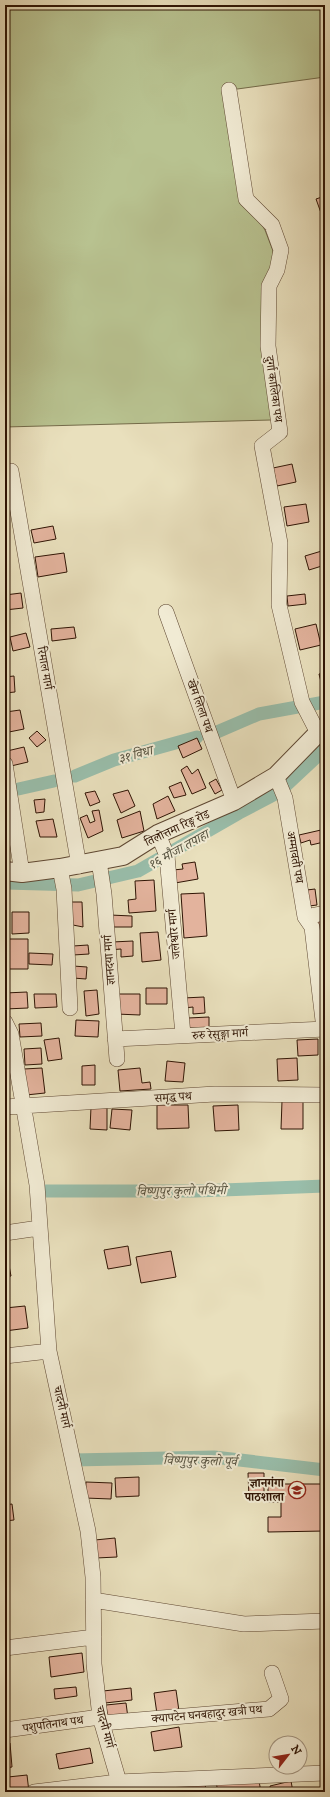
<svg xmlns="http://www.w3.org/2000/svg" width="330" height="1797" viewBox="0 0 330 1797" font-family="'IM FELL DW Pica','Noto Serif Devanagari',serif">
<style>
.green{fill:#b8c290;stroke:#746b4a}
.lines{fill:none;stroke-linecap:round;stroke-linejoin:round}
.canal{stroke:#99beab;stroke-width:13}
.building{fill:#e3b39d;stroke:#2f1404}
.minor-casing{stroke:#5e4732;stroke-width:16}
.tertiary-casing{stroke:#5e4732;stroke-width:20}
.minor{stroke:#f1ebd4;stroke-width:15}
.tertiary{stroke:#f1ebd4;stroke-width:18}
.labels{text-anchor:middle;stroke-width:4;stroke-linejoin:round;paint-order:stroke}
.street-label{font-size:12px;fill:#2f1404;stroke:#f1ebd4}
.poi-label{font-size:12px;font-weight:bold;fill:#2f1404;stroke:#f1ebd4;text-anchor:end}
.water-label{font-size:13px;font-style:italic;fill:#54503e;stroke:#f1ebd4}
</style>
<rect width="100%" height="100%" fill="#e9e0bd"/>
<filter id="stains"><feTurbulence type="fractalNoise" baseFrequency=".005" numOctaves="4"/><feColorMatrix values="0 0 0 0 .2 0 0 0 0 .09 0 0 0 0 .02 0 0 0 .5 -.17"/></filter>
<radialGradient id="worn" r=".72"><stop offset=".6" stop-color="#630" stop-opacity="0"/><stop offset="1" stop-color="#630" stop-opacity=".3"/></radialGradient>
<path class="green" d="M5,5H325V77L230,90L246,199L265,230L273,251L271,420L5,427Z"/>
<g class="lines">
<path class="canal" d="M217,732L259,714L325,702
M75,776L114,760L197,737
M5,792L54,781
M5,883L78,885L138,871L239,813L279,792L325,749
M37,1191H195L325,1186
M74,1460L214,1457L325,1470"/>
</g>
<path class="building" d="M325,196V224L316,199Z
M292,464L296,482L277,486L273,468Z
M306,504L309,522L287,526L284,507Z
M53,526L56,539L34,543L31,530Z
M325,550V565L309,570L305,556Z
M64,553L67,572L38,577L35,557Z
M21,593L23,608L5,610V595Z
M305,594L306,604L288,606L287,596Z
M316,624L321,645L300,650L295,629Z
M74,627L76,638L52,641L51,629Z
M26,633L30,647L13,651L10,637Z
M325,673V681L321,682L319,674Z
M14,676L15,692L5,693V677Z
M20,710L24,729L9,732L6,712Z
M37,731L46,740L37,747L29,738Z
M197,738L202,749L183,758L178,746Z
M24,747L28,762L11,766L7,751Z
M187,766L192,774L198,769L206,788L192,794L181,770Z
M216,779L222,790L215,794L209,783Z
M181,782L186,795L174,798L169,787Z
M128,790L135,806L121,813L113,794Z
M95,791L100,802L90,806L85,793Z
M168,796L175,811L157,819L153,804Z
M45,799L44,812L36,813L34,800Z
M99,810L103,831L88,838L80,818L87,815L90,823L95,821L92,811Z
M140,811L144,831L122,838L117,820Z
M53,819L57,837H40L36,821Z
M321,830L324,842L311,845L310,840L301,843L299,835Z
M195,862L198,879L175,883L173,870L183,869L182,864Z
M154,880L156,911L129,913L128,900L136,899L135,881Z
M315,889L317,905L309,906L307,890Z
M204,893L207,936L184,938L181,894Z
M71,902H82L83,927L73,925Z
M12,912H29V933L12,934Z
M110,915L132,916V927H110Z
M325,919V936L320,937L316,922Z
M158,932L161,960L142,962L140,933Z
M5,939H28V969H5Z
M133,941V956L121,957V949L108,950L112,942Z
M88,945L89,954L73,955V946Z
M29,953L53,954L52,965L29,964Z
M73,966L87,967L86,979L73,978Z
M146,988H167V1004H146Z
M97,990L99,1014L86,1016L84,991Z
M27,992L28,1008L5,1009V993Z
M34,994H56L57,1007L35,1008Z
M117,994H140V1015L116,1014Z
M204,997L205,1013L193,1014V1007L184,1008L183,998Z
M209,1017V1028H188V1018Z
M76,1020L99,1021L98,1037L75,1036Z
M41,1023L42,1036L20,1037L19,1024Z
M59,1038L62,1059L48,1061L44,1040Z
M318,1039V1055L298,1056L297,1040Z
M41,1048L42,1064L25,1065L24,1049Z
M297,1058L298,1080L278,1081L277,1059Z
M167,1061L185,1063L183,1082L165,1081Z
M95,1065V1085H82V1066Z
M42,1068L45,1093L26,1095L24,1069Z
M140,1068L142,1083L150,1082L151,1089L120,1091L118,1070Z
M282,1101H303V1129H281Z
M157,1105H188L189,1128L157,1129Z
M238,1105L239,1130L215,1131L213,1106Z
M91,1107L107,1108V1130L90,1129Z
M112,1109L132,1110L130,1130L110,1128Z
M128,1246L131,1265L108,1269L104,1250Z
M171,1251L176,1277L141,1283L136,1257Z
M7,1255L11,1276L5,1277V1256Z
M25,1306L28,1328L5,1331V1308Z
M248,1473H264V1498H249Z
M139,1477V1496L116,1497L115,1478Z
M268,1478H284V1484H325V1531L268,1532V1517H281V1502H268Z
M86,1482L112,1483L111,1499L85,1498Z
M12,1504L14,1520L5,1521V1505Z
M115,1538L117,1557L96,1558L95,1540Z
M82,1653L84,1672L51,1677L49,1657Z
M76,1687L77,1696L55,1699L54,1689Z
M131,1688L132,1700L105,1703L103,1691Z
M176,1690L179,1711L157,1714L154,1693Z
M126,1703L128,1718L108,1720L106,1705Z
M179,1727L182,1747L154,1751L151,1732Z
M5,1743H10L12,1767L5,1768Z
M90,1748L93,1763L59,1769L56,1754Z
M27,1775L29,1792H9L8,1777Z
M259,1781L261,1792H218L216,1782Z
M291,1781L293,1792H271L270,1786Z
M205,1783L206,1792H177V1788Z
M160,1785L161,1792H132L131,1790Z"/>
<g class="lines">
<defs>
<path id="minor" d="M229,90L246,199L272,225L281,250L277,270L269,286L268,346L280,432L262,446L280,543L279,605L302,702L318,733
M11,471L79,866
M166,612L234,801
M5,764L22,873
M276,776L285,798L305,917L312,927L324,1029
M158,834L167,856L183,1035
M99,861L104,894L117,1059
M60,868L64,889L70,1008
M305,917L325,913
M5,1022L11,1034L37,1185L49,1351L88,1531L93,1577L94,1664L100,1717L122,1792
M115,1039L325,1029
M5,1107L215,1094L325,1095
M5,1233L39,1228
M5,1356L49,1351
M93,1600L244,1624L325,1621
M5,1648L94,1637
M102,1723L269,1709L281,1699L272,1673
M5,1730L100,1717
M34,1792L118,1782L325,1773"/>
<path id="tertiary" d="M5,871L22,873L60,868L123,856L158,834L234,801L276,776L318,733L325,729"/>
</defs>
<use href="#minor" class="minor-casing"/>
<use href="#tertiary" class="tertiary-casing"/>
<use href="#minor" class="minor"/>
<use href="#tertiary" class="tertiary"/>
</g>
<defs>
<symbol id="school-ring" viewBox="-11 -11 22 22"><circle r="9.5" fill="#f1ebd4" stroke="#8f2418" stroke-width="1.5"/><path d="M0-5L7-2L0 1L-7-2ZM-4 1L0 2.5L4 1V4Q0 6-4 4Z" fill="#8f2418"/></symbol>
</defs>
<g fill-rule="evenodd">
<use href="#school-ring" x="287" y="1480" width="20" height="20"/>
</g>
<g class="labels">
<g class="street-label">
<text transform="translate(274 389) rotate(82)" y="4">दुर्गा कालिका पथ</text>
<text transform="translate(45 668) rotate(80)" y="4">रिमाल मार्ग</text>
<text transform="translate(200 706) rotate(70)" y="4">खेम लिला पथ</text>
<text transform="translate(177 828) rotate(-25)" y="4">तिलोत्तमा रिङ्ग रोड</text>
<text transform="translate(295 857) rotate(80)" y="4">अम्मावती पथ</text>
<text transform="translate(174 934) rotate(-95)" y="4">जलेश्वोर मार्ग</text>
<text transform="translate(109 960) rotate(-94)" y="4">ज्ञानदया मार्ग</text>
<text transform="translate(220 1034) rotate(-3)" y="4">रुरु रेसुङ्गा मार्ग</text>
<text transform="translate(173 1097) rotate(-4)" y="4">समृद्ध पथ</text>
<text transform="translate(62 1407) rotate(77)" y="4">चादनी मार्ग</text>
<text transform="translate(207 1714) rotate(-5)" y="4">क्यापटेन घनबहादुर खत्री पथ</text>
<text transform="translate(53 1724) rotate(-8)" y="4">पशुपतिनाथ पथ</text>
<text transform="translate(105 1727) rotate(75)" y="4">चादनी मार्ग</text>
</g>
<g class="poi-label">
<text x="284" y="1487">ज्ञानगंगा<tspan x="284" dy="14">पाठशाला</tspan></text>
</g>
<g class="water-label">
<text transform="translate(135 754) rotate(-16)" y="5">३१ विधा</text>
<text transform="translate(178 849) rotate(-29)" y="5">१६ मौजा तपाहा</text>
<text transform="translate(181 1190) rotate(-1)" y="5">विष्णुपुर कुलो पश्चिमी</text>
<text transform="translate(200 1460) rotate(1)" y="5">विष्णुपुर कुलो पूर्व</text>
</g>
</g>
<rect width="330" height="1797" fill="none" stroke="#e9e0bd" stroke-width="20"/>
<rect x="6" y="6" width="318" height="1785" fill="none" stroke="#2f1404" stroke-width="2"/>
<rect x="10" y="10" width="310" height="1777" fill="none" stroke="#2f1404"/>
<g transform="translate(288 1755) rotate(59)"><circle r="19" fill="#f1ebd4" stroke="#a39581"/>
<path d="M0-3L7 15L0 10L-7 15Z" fill="#8f2418"/>
<text y="-6" font-size="11" font-weight="bold" text-anchor="middle" fill="#2f1404">N</text>
</g>
<rect width="100%" height="100%" filter="url(#stains)"/>
<rect width="100%" height="100%" fill="url(#worn)"/>
</svg>
